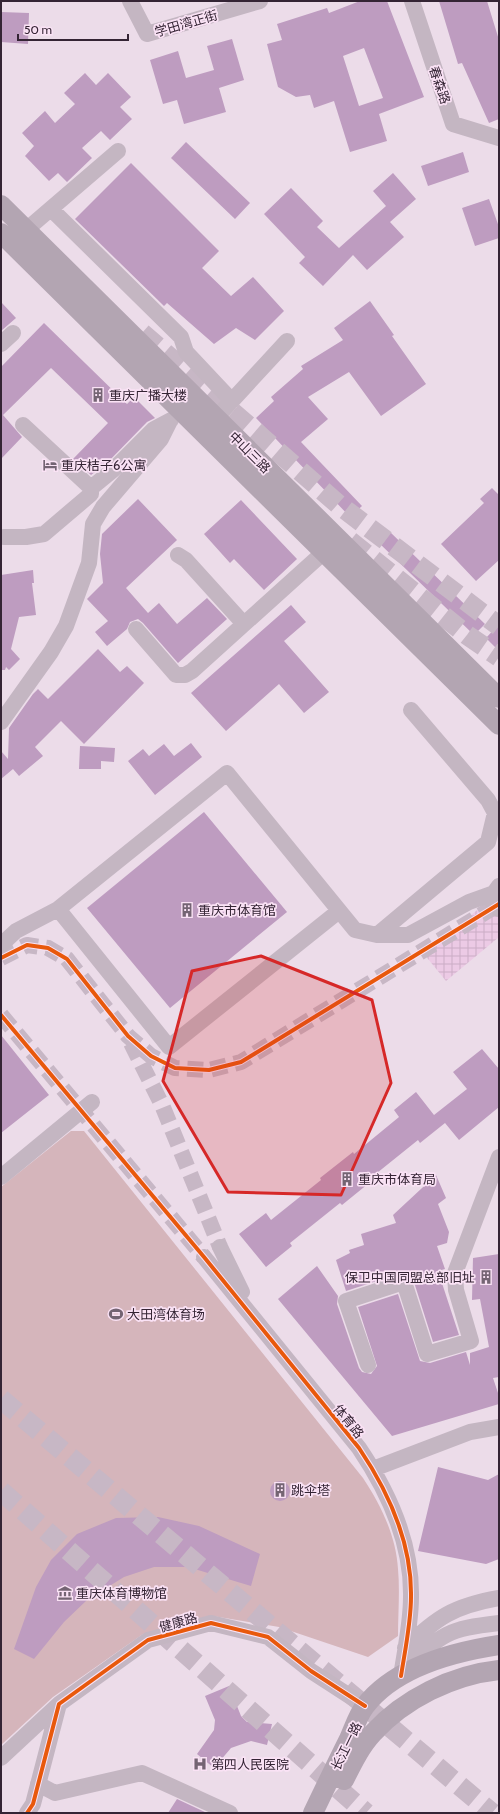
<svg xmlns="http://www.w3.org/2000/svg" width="500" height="1814" viewBox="0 0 500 1814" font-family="Cabin,'Noto Sans SC',sans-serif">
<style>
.green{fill:#d5b5bb}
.plaza{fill:url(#plaza-grid)}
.building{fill:#be9cc0;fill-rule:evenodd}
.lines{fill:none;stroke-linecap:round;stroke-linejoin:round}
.minor-tunnel{stroke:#c7b7c5;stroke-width:16;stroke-dasharray:16 8;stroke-linecap:butt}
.major-tunnel{stroke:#c7b7c5;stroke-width:20;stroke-dasharray:20 10;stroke-linecap:butt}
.minor{stroke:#c4b6c2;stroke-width:16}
.major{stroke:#b3a5b2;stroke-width:20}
.cycleway-casing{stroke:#fae2f5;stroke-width:6}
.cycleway{stroke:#e8590c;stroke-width:4}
.marked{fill:#d62828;fill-opacity:0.2;stroke:#d62828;stroke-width:3;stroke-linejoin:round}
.labels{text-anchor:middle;stroke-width:3.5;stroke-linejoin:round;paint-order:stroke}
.street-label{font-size:13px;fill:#342434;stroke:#fae2f5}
.poi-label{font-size:13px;fill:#342434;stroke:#fae2f5;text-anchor:start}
</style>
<defs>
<pattern id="plaza-grid" width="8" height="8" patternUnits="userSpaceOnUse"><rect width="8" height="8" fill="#eccae5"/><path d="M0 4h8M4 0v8" fill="none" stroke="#cbadc5"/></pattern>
</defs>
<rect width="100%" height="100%" fill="#ecdce9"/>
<path class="green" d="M71,1131H84L363,1478C381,1505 396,1536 398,1569C400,1591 398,1614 398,1636L368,1657L279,1627L213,1616L143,1634L53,1697L1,1745V1187Z"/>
<path class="plaza" d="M499,892V937L446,981L424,954Z"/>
<path class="building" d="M360,1H387L424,97L379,114L387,141L350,152L334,101L314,108L310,95L296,97L278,87L267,44L282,40L277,24L327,8L329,13ZM364,48L383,98L359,106L343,56Z
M439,1H487L499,40V119L489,123L462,63L458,64Z
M1,12L29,13L28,44L1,42Z
M232,39L244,80L219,88L226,112L184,124L177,100L163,104L150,60L178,51L186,78L214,70L207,46Z
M85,73L96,85L108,73L131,97L120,107L132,119L110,140L101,131L82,148L92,158L67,182L58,173L49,181L25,156L34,146L22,133L45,111L55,123L75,104L64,93Z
M186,142L250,203L235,219L171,158Z
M463,152L469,172L428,186L421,166Z
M131,163L219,251L202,268L231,296L253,277L284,311L255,340L236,328L214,344L167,303L164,306L75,219Z
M393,173L416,199L390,222L404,237L367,270L353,255L323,286L299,263L305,257L264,214L291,188L323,221L317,227L339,248L386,206L373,191Z
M489,199L499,227V238L475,246L462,208Z
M370,301L394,335L392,336L426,384L381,416L349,372L308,397L328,419L301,442L362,506L350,517L256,418L274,401L271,397L303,369L301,366L343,340L334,328Z
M1,302L16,318L1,331Z
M44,323L127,404L134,397L155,418L147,422L107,463L91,475L73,459L108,423L51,368L3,415L22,437L1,459V367Z
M492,488L499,495V560L476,581L441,544L484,503L480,499Z
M138,499L177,540L126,588L148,613L159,603L177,624L207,598L227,619L178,663L143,623L138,619L130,622L127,629L107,646L95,632L108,621L87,599L103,583L100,554L102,534Z
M241,500L297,559L264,590L234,559L230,563L204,534Z
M390,532L485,624L474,635L379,543Z
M33,570L34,583H32L36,615L19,617L11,649L20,659L9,670L6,667L5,670H1V575Z
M291,605L306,622L284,641L329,692L304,713L279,684L226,731L191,693Z
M499,624V651L486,638Z
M98,649L120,672L127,666L144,683L84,744L61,721L35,747L43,756L19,776L13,769L1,779V751L8,759L9,728L33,694L38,689L48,699Z
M191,743L202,757L155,795L128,761L143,749L149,756L164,744L174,756Z
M80,746L115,748L114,762L101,761V769H79Z
M204,812L287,912L170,1008L87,908Z
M1,1035L49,1095L1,1133Z
M482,1049L499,1069V1107L459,1140L445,1123L420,1143L418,1140L372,1177L374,1179L342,1205L340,1203L290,1243L292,1246L266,1267L239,1234L266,1213L271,1220L321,1180L320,1178L353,1152L354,1154L399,1117L394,1110L416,1092L434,1115L467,1089L453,1072Z
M436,1175L446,1198L438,1204L449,1232L447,1243L437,1246L445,1269L438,1271L459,1335L433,1342L413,1279L410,1275L401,1273L346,1291L336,1260L350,1253L349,1250L364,1245L361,1234L396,1223L393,1215Z
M499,1254V1377L493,1378L499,1396V1404L392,1436L278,1299L317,1266L338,1296L337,1304L359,1368L362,1372L371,1374L377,1366L358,1307L398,1294L420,1361L430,1363L466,1352L470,1365V1353L489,1347L480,1299L472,1300L473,1258Z
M438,1467L488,1480L499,1474V1559L486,1564L418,1551Z
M270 1491a10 10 0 1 1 20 0a10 10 0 1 1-20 0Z
M158,1517L199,1526L260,1554L251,1586L188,1567H154L124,1577L87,1600L64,1622L34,1659L14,1649L36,1587L51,1560L77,1534L116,1518Z
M229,1686L241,1716L247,1722L272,1724L267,1745L251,1741L231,1748L214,1768L197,1754L214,1730L215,1720L205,1696Z
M177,1799L207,1813H168Z"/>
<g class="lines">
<path class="minor-tunnel" d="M1,958L27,945L48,948L67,959L128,1036L151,1056L175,1068L209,1070L241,1062L499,904
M1,1015L204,1257
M131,1043L162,1105L220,1247"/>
<path class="major-tunnel" d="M142,333L339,505L499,626
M350,541L467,635L499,657
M1,1399L492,1813
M1,1491L366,1813"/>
<path class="minor" d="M130,1L147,34L260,1
M412,1L453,124L499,138
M51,209L181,337L186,352L232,401
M16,235L26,230L118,151
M1,344L13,333
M216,418L287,341
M23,425L91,488
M91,488L113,470L154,429L171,420
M4,537H26L44,534L91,494V488
M178,555L186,560L244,624
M136,629L176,675H185L192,671L324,552
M1,722L51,652L66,626L89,563L93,524L103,507L161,439L170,421
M499,886L494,893L493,903L499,909
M339,911L169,1047L58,909L227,773L355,930L377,935H408L469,902L494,893
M377,935L488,842L495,813L488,800L411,710
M1,945L16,931L58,909
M1,1177L92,1102
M220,1247L242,1292
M204,1257L359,1448C388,1491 412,1544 411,1597C411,1623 405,1650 401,1676
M368,1365L346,1301L404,1282L427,1354L471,1341L456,1290L455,1273L499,1157
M373,1469L470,1432L499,1427
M405,1648C437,1617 454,1606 499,1598
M406,1670C441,1633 448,1629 499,1623
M1,1758L59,1704
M38,1784L55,1793L142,1773L230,1813
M27,1813L33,1804L59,1704L148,1640L211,1623L268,1637L311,1671L365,1706"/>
<path class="major" d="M1,205L499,698
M1,233L499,725
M344,1780C352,1764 360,1747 373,1733C404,1699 452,1675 499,1670
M313,1813C325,1788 337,1763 349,1739C354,1728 358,1715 365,1706C395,1667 453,1652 499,1645"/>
<defs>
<path id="cycleway" d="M1,958L27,945L48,948L67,959L128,1036L151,1056L175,1068L209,1070L241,1062L499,904
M1,1015L204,1257L359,1448C388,1491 412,1544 411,1597C411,1623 405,1650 401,1676
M27,1813L33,1804L59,1704L148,1640L211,1623L268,1637L311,1671L365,1706"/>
</defs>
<use href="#cycleway" class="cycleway-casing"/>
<use href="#cycleway" class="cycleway"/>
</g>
<path class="marked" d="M261,956L372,1000L391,1083L341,1195L228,1192L163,1081L192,971Z"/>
<defs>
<symbol id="building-bare" viewBox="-9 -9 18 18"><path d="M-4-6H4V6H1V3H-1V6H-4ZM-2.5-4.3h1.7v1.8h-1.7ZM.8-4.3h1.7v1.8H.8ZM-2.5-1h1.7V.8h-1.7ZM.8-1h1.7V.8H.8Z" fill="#746473" stroke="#fae2f5" stroke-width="2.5" paint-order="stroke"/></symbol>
<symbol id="hotel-bare" viewBox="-9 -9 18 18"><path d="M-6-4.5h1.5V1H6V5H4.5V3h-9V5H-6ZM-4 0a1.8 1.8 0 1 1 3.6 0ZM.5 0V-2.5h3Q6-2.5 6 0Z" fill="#746473" stroke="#fae2f5" stroke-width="2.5" paint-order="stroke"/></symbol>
<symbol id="stadium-bare" viewBox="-9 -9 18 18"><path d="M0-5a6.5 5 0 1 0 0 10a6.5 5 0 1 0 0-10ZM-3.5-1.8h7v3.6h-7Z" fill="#746473" stroke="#fae2f5" stroke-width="2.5" paint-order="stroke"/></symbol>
<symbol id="museum-bare" viewBox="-9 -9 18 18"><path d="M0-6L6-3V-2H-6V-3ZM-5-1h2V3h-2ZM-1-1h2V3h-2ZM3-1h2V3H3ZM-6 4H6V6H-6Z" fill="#746473" stroke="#fae2f5" stroke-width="2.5" paint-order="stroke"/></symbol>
<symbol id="hospital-bare" viewBox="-9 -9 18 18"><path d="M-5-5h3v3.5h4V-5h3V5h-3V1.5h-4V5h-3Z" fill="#746473" stroke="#fae2f5" stroke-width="2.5" paint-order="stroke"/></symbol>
</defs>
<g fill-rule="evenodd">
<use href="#building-bare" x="88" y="385" width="20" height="20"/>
<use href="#hotel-bare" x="40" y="455" width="20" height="20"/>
<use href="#building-bare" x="177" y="900" width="20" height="20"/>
<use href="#building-bare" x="337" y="1169" width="20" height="20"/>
<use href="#building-bare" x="476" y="1267" width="20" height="20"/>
<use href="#stadium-bare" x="106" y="1304" width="20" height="20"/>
<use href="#building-bare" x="270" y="1480" width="20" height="20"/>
<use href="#museum-bare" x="55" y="1583" width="20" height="20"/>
<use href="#hospital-bare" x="190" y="1754" width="20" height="20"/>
</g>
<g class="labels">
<g class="street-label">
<text transform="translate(186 23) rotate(-16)" y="5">学田湾正街</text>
<text transform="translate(440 85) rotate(71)" y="5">春森路</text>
<text transform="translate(250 452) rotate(45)" y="5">中山三路</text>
<text transform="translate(349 1421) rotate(51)" y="5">体育路</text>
<text transform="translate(178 1622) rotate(-16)" y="5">健康路</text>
<text transform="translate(346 1746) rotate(-64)" y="5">长江一路</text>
</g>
<g class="poi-label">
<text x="109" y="400">重庆广播大楼</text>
<text x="61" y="470">重庆桔子6公寓</text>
<text x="198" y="915">重庆市体育馆</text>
<text x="358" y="1184">重庆市体育局</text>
<text x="475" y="1282" text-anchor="end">保卫中国同盟总部旧址</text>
<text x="127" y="1319">大田湾体育场</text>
<text x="291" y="1495">跳伞塔</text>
<text x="76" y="1598">重庆体育博物馆</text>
<text x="211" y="1769">第四人民医院</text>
</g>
</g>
<rect width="500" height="1814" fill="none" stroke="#342434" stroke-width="4"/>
<path d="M18 34v6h110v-6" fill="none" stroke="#342434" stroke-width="2"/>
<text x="24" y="34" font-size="12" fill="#342434" stroke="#fae2f5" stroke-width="3" paint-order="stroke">50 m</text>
</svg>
